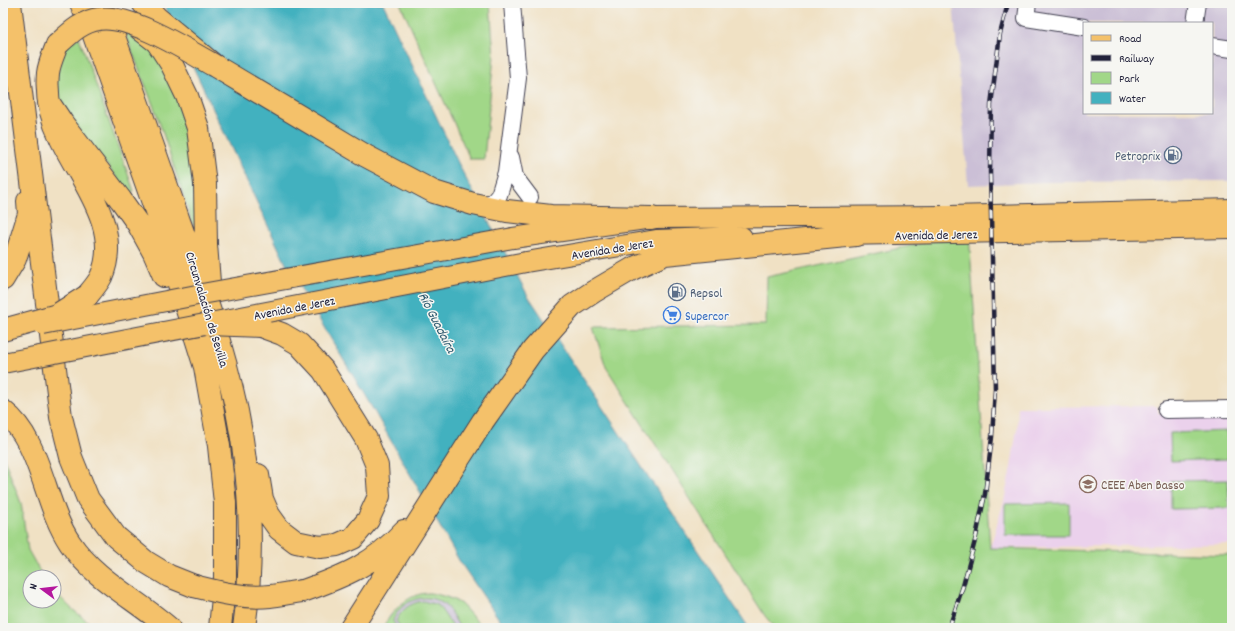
<svg xmlns="http://www.w3.org/2000/svg" width="1235" height="631" viewBox="0 0 1235 631" font-family="Dekko,sans-serif">
<style>
.built{fill:#ebd1ec}
.industrial{fill:#cbbfd6;fill-rule:evenodd}
.green{fill:#a1d788;stroke:#627c62}
.water{fill:#43b1bf;stroke:#326a7d}
.lines{fill:none;stroke-linecap:round;stroke-linejoin:round}
.minor-casing{stroke:#413f50;stroke-width:18}
.major-casing{stroke:#413f50;stroke-width:22}
.highway-casing{stroke:#413f50;stroke-width:24}
.minor{stroke:#fff;stroke-width:16}
.major{stroke:#f4c16a;stroke-width:20}
.highway{stroke:#f4c16a;stroke-width:22}
.rail-casing{stroke:#22223b;stroke-width:4.5}
.rail{stroke:#f6f6f2;stroke-width:3;stroke-dasharray:9;stroke-linecap:butt}
.major-bridge-casing{stroke:#413f50;stroke-width:22;stroke-linecap:butt}
.highway-bridge-casing{stroke:#413f50;stroke-width:24;stroke-linecap:butt}
.major-bridge{stroke:#f4c16a;stroke-width:20}
.highway-bridge{stroke:#f4c16a;stroke-width:22}
.labels{text-anchor:middle;stroke-width:3;stroke-linejoin:round;paint-order:stroke}
.service-label{font-size:13px;fill:#4e5e75;stroke:#f6f6f2;text-anchor:end}
.street-label{font-size:13px;fill:#22223b;stroke:#f6f6f2}
.shop-label{font-size:13px;fill:#366cbe;stroke:#f6f6f2;text-anchor:start}
.education-label{font-size:13px;fill:#785e54;stroke:#f6f6f2;text-anchor:start}
.water-label{font-size:14px;font-style:italic;fill:#2f5b70;stroke:#f6f6f2}
</style>
<rect width="100%" height="100%" fill="#f6f6f2"/>
<filter id="ink" filterUnits="userSpaceOnUse"><feTurbulence type="fractalNoise" baseFrequency=".025" numOctaves="2"/><feDisplacementMap in="SourceGraphic" scale="8" xChannelSelector="R" yChannelSelector="G"/><feConvolveMatrix kernelMatrix="1 2 1 2 8 2 1 2 1" color-interpolation-filters="sRGB"/></filter>
<filter id="wash" filterUnits="userSpaceOnUse"><feTurbulence type="fractalNoise" baseFrequency=".012" numOctaves="4" result="noise"/><feDisplacementMap in="SourceGraphic" scale="16" xChannelSelector="R" yChannelSelector="G"/><feGaussianBlur stdDeviation="0.9" result="paint"/><feColorMatrix in="noise" values="0 0 0 0 0 0 0 0 0 0 0 0 0 0 0 0 0 1.4 0 .05"/><feComposite in="paint" operator="in"/></filter>
<g filter="url(#wash)">
<rect width="100%" height="100%" fill="#f0e1c4"/>
<path class="built" d="M1157,406L1159,414H1232V544L990,548L1004,501L1011,467L1017,428L1018,407Z"/>
<path class="industrial" d="M953,3H1232V181L1046,182L968,185ZM1084,23H1212V113H1084Z
M430,593L448,597L457,601L461,604L483,628H382L390,615L402,603L421,594Z"/>
<path class="green" d="M400,3H490L494,56L484,159H470Z
M123,28L152,43L191,127L200,247L157,115Z
M79,37L134,191L129,193L59,105L55,79L66,46Z
M969,233L990,548L1232,555V628H775L765,616L606,367L593,327L766,325L767,277Z
M1228,431V459L1171,461L1170,433Z
M3,456L21,503L28,550L43,577H30V601H54V591L72,609L96,628L3,627L4,523H3L5,469H3Z
M1228,480L1229,508L1171,509V481Z
M1069,503V535H1005V504Z
M430,593C441,595 452,598 461,604L483,628H460C455,620 450,608 442,603C424,591 399,602 393,621L397,628H382C393,611 407,593 430,593Z
M423,601L438,605L454,628H401L396,621C402,609 410,603 423,601Z"/>
<path class="water" d="M163,3H383L462,171L527,294L749,628H505L460,562L374,411L285,262Z"/>
</g>
<g filter="url(#ink)">
<g class="lines">
<defs>
<path id="minor" d="M1028,3L1026,18L1084,27
M1195,23L1198,3
M1212,46L1232,49
M511,157L515,177L530,197
M480,205L493,202L499,195L506,172L518,78L512,3
M1166,410L1232,409"/>
<path id="major" d="M840,235L1232,228
M513,238L652,218L949,216L1232,209
M526,262L656,240L742,237"/>
<path id="highway" d="M10,3L61,417L71,457L88,499L116,537L146,562L169,576L194,586
M81,3L91,27L156,211L205,367L219,446L225,503V577L220,628
M102,3C128,76 154,148 179,221C201,283 223,346 237,411C251,479 254,559 244,628
M143,3L157,18L215,66L366,156L434,192L473,204L507,211L551,216L652,218
M140,29L157,42L172,65L187,96L198,128L205,184L206,244L209,282
M57,45C54,53 49,64 48,73C46,95 51,119 61,139C80,180 123,228 101,277C98,283 92,290 87,296
M49,103L63,124L121,200L138,224L154,253L164,276
M3,279L15,259L29,214L28,201
M3,411C42,441 43,503 70,543C95,580 136,599 169,628
M258,475L262,499L269,515L279,529L296,542L320,547L337,545L353,538L368,520L379,496L377,466L366,439L323,370L299,344L282,334L260,326
M303,591C345,576 374,564 404,531
M351,628L483,421L533,350L572,306L593,292L632,269L665,254L856,235"/>
</defs>
<use href="#minor" class="minor-casing"/>
<use href="#major" class="major-casing"/>
<use href="#highway" class="highway-casing"/>
<use href="#minor" class="minor"/>
<use href="#major" class="major"/>
<use href="#highway" class="highway"/>
<defs>
<path id="rail" d="M949,628L963,586L976,537L985,494L992,437L995,389L990,172L991,105L1000,34L1008,3"/>
</defs>
<use href="#rail" class="rail-casing"/>
<use href="#rail" class="rail"/>
<defs>
<path id="major-bridge" d="M43,325L202,294L513,238
M3,363L526,262"/>
<path id="highway-bridge" d="M57,45C69,34 82,21 99,19C130,14 188,51 215,66
M209,324L260,326
M3,330L57,315L87,296
M194,586C218,592 244,599 270,596C281,595 292,592 303,591"/>
</defs>
<use href="#major-bridge" class="major-bridge-casing"/>
<use href="#highway-bridge" class="highway-bridge-casing"/>
<use href="#major-bridge" class="major-bridge"/>
<use href="#highway-bridge" class="highway-bridge"/>
</g>
</g>
<defs>
<symbol id="fuel-ring" viewBox="-11 -11 22 22"><circle r="9.5" fill="#f6f6f2" stroke="#5c6f8a" stroke-width="1.5"/><path d="M-5.5-6h7V0h2V4h1.3V-2.5L3-4.5l.8-.8L6-3V5H2.5V1h-1V6h-7ZM-4.2-4.7v3.2H.2V-4.7Z" fill="#5c6f8a"/></symbol>
<symbol id="supermarket-ring" viewBox="-11 -11 22 22"><circle r="9.5" fill="#f6f6f2" stroke="#3f7fe0" stroke-width="1.5"/><path d="M-6-5.5h2.5l.6 2H6L4.5 2H-2.5L-4.4-4H-6ZM-1.5 3.2a1.3 1.3 0 1 0 .1 0ZM3 3.2a1.3 1.3 0 1 0 .1 0Z" fill="#3f7fe0"/></symbol>
<symbol id="school-ring" viewBox="-11 -11 22 22"><circle r="9.5" fill="#f6f6f2" stroke="#8d6e63" stroke-width="1.5"/><path d="M0-5L7-2L0 1L-7-2ZM-4 1L0 2.5L4 1V4Q0 6-4 4Z" fill="#8d6e63"/></symbol>
</defs>
<g fill-rule="evenodd">
<use href="#fuel-ring" x="1163" y="145" width="20" height="20"/>
<use href="#fuel-ring" x="667" y="282" width="20" height="20"/>
<use href="#supermarket-ring" x="662" y="305" width="20" height="20"/>
<use href="#school-ring" x="1078" y="474" width="20" height="20"/>
</g>
<g class="labels">
<g class="service-label">
<text x="1160" y="160">Petroprix</text>
<text x="690" y="297" text-anchor="start">Repsol</text>
</g>
<g class="street-label">
<text transform="translate(936 234) rotate(-1)" y="5">Avenida de Jerez</text>
<text transform="translate(612 248) rotate(-9)" y="5">Avenida de Jerez</text>
<text transform="translate(294 307) rotate(-11)" y="5">Avenida de Jerez</text>
<text transform="translate(208 309) rotate(73)" y="5">Circunvalación de Sevilla</text>
</g>
<g class="shop-label">
<text x="685" y="320">Supercor</text>
</g>
<g class="education-label">
<text x="1101" y="489">CEEE Aben Basso</text>
</g>
<g class="water-label">
<text transform="translate(438 322) rotate(63)" y="5">Río Guadaíra</text>
</g>
</g>
<rect width="1235" height="631" fill="none" stroke="#f6f6f2" stroke-width="16"/>
<rect x="1083" y="22" width="130" height="92" fill="#f6f6f2" stroke="#a1a1a9"/>
<rect x="1091" y="35" width="20" height="6" fill="#f4c16a" stroke="#a1a1a9"/>
<text x="1119" y="42" font-size="12" fill="#22223b">Road</text>
<rect x="1091" y="55" width="20" height="6" fill="#22223b" stroke="#a1a1a9"/>
<text x="1119" y="62" font-size="12" fill="#22223b">Railway</text>
<rect x="1091" y="72" width="20" height="12" fill="#a1d788" stroke="#a1a1a9"/>
<text x="1119" y="82" font-size="12" fill="#22223b">Park</text>
<rect x="1091" y="92" width="20" height="12" fill="#43b1bf" stroke="#a1a1a9"/>
<text x="1119" y="102" font-size="12" fill="#22223b">Water</text>
<g transform="translate(42 589) rotate(285)"><circle r="19" fill="#f6f6f2" stroke="#a1a1a9"/>
<path d="M0-3L7 15L0 10L-7 15Z" fill="#b5179e"/>
<text y="-6" font-size="11" font-weight="bold" text-anchor="middle" fill="#22223b">N</text>
</g>
</svg>
